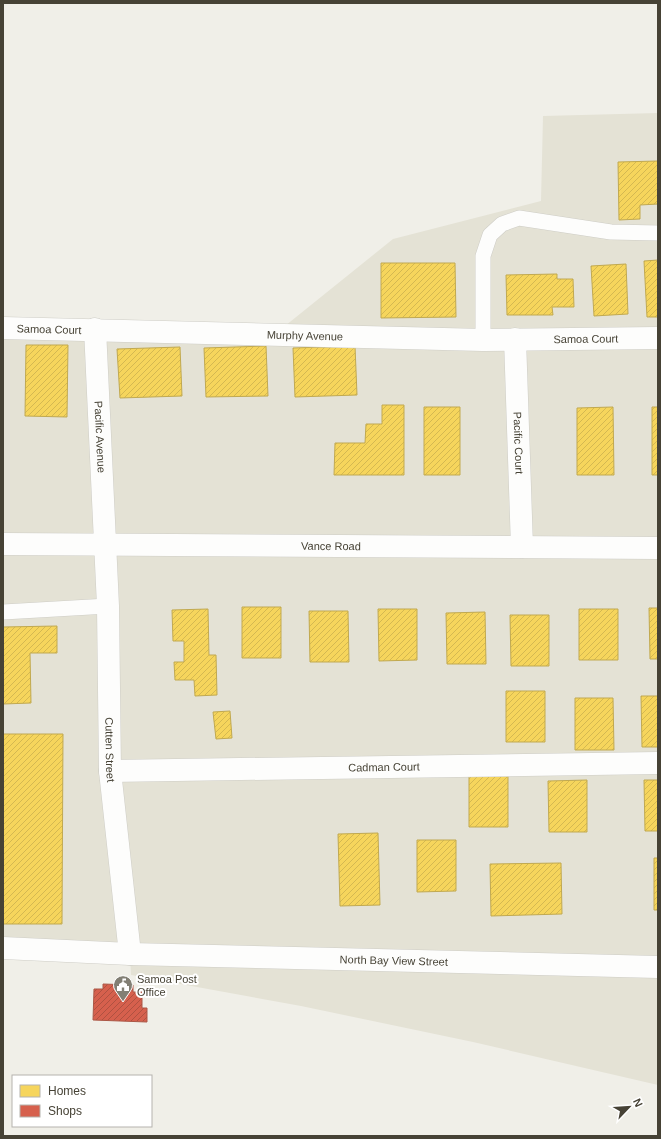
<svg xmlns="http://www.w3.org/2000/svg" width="661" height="1139" viewBox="0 0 661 1139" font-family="Arial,sans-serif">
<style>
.residential{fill:#e4e2d5}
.homes{fill:url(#homes-hatch);stroke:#c1a950}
.shops{fill:url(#shops-hatch);stroke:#ab5746}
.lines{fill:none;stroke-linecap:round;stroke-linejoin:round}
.lane-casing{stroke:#cecdc6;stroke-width:16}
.street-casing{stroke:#cecdc6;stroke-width:23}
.lane{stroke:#fdfdfc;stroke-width:15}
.street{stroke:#fdfdfc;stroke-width:22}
.labels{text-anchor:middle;stroke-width:4;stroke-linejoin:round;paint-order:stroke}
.street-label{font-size:11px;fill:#464235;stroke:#fff}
.poi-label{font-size:11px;fill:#464235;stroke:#fff;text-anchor:start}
</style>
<defs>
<pattern id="homes-hatch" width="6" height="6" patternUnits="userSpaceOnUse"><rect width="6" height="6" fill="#f6d55c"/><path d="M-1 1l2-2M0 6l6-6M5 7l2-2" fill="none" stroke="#d4b851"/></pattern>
<pattern id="shops-hatch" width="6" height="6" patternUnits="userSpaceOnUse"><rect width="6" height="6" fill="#d6604d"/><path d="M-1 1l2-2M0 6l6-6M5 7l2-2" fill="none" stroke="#af5141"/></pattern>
</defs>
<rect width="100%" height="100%" fill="#f0efe8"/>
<path class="residential" d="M658,113V1085L473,1042L301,1006L131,975L130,954L3,948V328L275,334L393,239L541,201L543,116Z"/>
<path class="homes" d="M658,161V204L640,205V219L619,220L618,162Z
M658,260V317H647L644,261Z
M381,263H455L456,317L381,318Z
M626,264L628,314L594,316L591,266Z
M557,274V279H573L574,307H552L553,315H507L506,275Z
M26,345H68L67,417L25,416Z
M266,346L268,396L206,397L204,348Z
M355,346L357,395L295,397L293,348Z
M180,347L182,396L120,398L117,349Z
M382,405H404V475H334L335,443H365L366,424H382Z
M424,407H460V475H424Z
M613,407L614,475H577V408Z
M652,407H658V475H652Z
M242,607H281V658H242Z
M649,608H658V659H650Z
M208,609L209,655H216L217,695L195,696L194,680H175L174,662H184V641H173L172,610Z
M378,609H417V660L379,661Z
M579,609H618V660H579Z
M309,611H348L349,662H310Z
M485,612L486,664H447L446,613Z
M510,615H549V666H511Z
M57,626V653H30L31,703L3,704V627Z
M506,691H545V742H506Z
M641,696H658V747H642Z
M575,698H613L614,750H575Z
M230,711L232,738L216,739L213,712Z
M3,734H63L62,924H3Z
M508,775V827H469V776Z
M587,780V832H549L548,781Z
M644,780H658V831H645Z
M378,833L380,905L340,906L338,834Z
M417,840H456V891L417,892Z
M654,858H658V910H654Z
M561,863L562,914L491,916L490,864Z"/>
<path class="shops" d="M103,984L133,985V992H142V1008H147V1022L93,1020L94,989H103Z"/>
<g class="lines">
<defs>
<path id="lane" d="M483,340V256L490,235L502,224L519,218L611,232L658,233
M3,612L108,606"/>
<g id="street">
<path id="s1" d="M3,328L483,340L658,338"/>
<path id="s2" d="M95,329L108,606L110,771L130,954"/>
<path id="s3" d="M515,339L522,547"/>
<path id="s4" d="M3,544L658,548"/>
<path id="s5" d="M110,771L658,763"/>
<path id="s6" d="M3,948L130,954L658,967"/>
</g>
</defs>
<use href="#lane" class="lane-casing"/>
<use href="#street" class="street-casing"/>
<use href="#lane" class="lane"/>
<use href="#street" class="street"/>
</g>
<defs>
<symbol id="civic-pin" viewBox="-11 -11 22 30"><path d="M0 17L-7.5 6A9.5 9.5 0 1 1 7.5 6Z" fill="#827f74" stroke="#fff"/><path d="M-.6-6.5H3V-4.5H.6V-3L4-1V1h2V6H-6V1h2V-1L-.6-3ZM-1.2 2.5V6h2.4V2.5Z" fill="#fff"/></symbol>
</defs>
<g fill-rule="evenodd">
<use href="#civic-pin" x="112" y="974" width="22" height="30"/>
</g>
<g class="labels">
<g class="street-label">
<text dy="4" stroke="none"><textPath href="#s1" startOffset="46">Samoa Court</textPath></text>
<text dy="4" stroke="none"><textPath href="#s1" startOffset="302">Murphy Avenue</textPath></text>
<text dy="4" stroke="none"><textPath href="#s1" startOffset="583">Samoa Court</textPath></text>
<text dy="4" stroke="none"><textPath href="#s2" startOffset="108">Pacific Avenue</textPath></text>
<text dy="4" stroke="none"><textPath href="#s3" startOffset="104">Pacific Court</textPath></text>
<text dy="4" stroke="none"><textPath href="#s4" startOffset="328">Vance Road</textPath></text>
<text dy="4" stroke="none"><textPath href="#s2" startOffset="421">Cutten Street</textPath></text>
<text dy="4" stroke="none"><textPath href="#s5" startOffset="274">Cadman Court</textPath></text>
<text dy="4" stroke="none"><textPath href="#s6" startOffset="391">North Bay View Street</textPath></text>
</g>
<g class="poi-label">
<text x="137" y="983">Samoa Post<tspan x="137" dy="13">Office</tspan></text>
</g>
</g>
<rect width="661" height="1139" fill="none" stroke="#464235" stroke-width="8"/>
<rect x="12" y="1075" width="140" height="52" fill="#ffffff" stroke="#b5b3ae"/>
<rect x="20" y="1085" width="20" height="12" fill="#f6d55c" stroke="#b5b3ae"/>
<text x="48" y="1095" font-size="12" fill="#464235">Homes</text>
<rect x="20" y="1105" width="20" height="12" fill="#d6604d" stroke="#b5b3ae"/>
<text x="48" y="1115" font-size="12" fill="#464235">Shops</text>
<g transform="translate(629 1107) rotate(65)" stroke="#ffffff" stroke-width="3" paint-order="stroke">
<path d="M0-3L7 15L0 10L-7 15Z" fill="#464235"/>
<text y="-6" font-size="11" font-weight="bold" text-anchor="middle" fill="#464235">N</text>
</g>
</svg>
